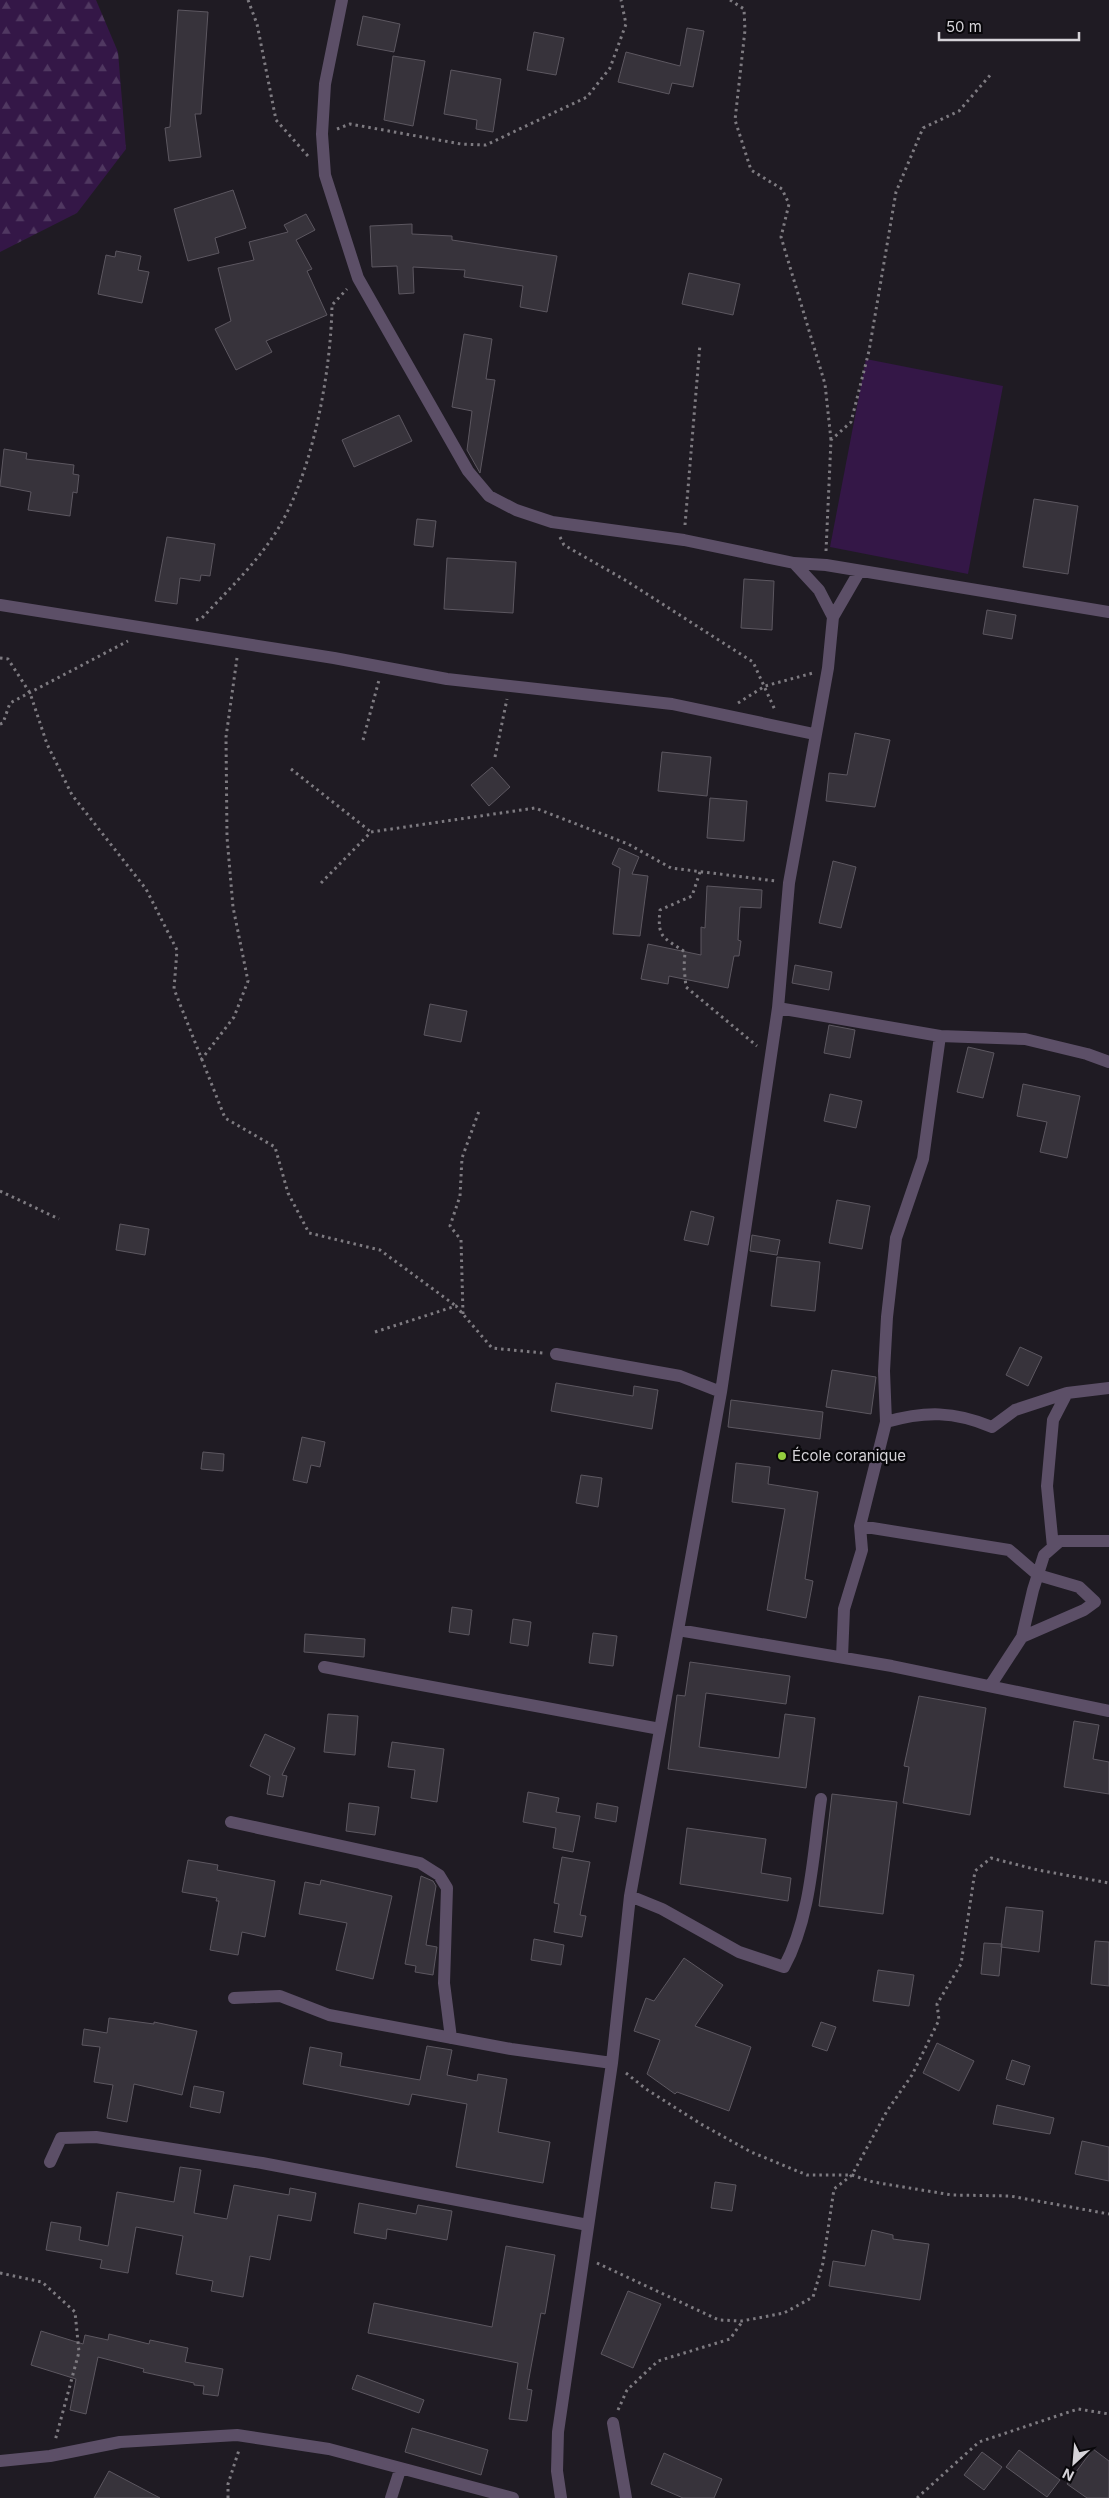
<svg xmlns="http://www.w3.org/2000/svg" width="1109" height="2498" viewBox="0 0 1109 2498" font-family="Inter,sans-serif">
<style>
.forest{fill:url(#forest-firs)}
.park{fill:#341747}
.building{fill:#37333b;stroke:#5c5760}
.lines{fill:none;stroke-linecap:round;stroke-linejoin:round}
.path{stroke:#7e7b81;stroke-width:3;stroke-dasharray:2.5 4;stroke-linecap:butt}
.minor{stroke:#5c4f67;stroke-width:12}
.poi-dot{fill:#93cd3e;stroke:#08070a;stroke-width:2}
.labels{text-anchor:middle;stroke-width:4.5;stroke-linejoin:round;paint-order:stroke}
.poi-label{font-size:15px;fill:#d5d3d8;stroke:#08070a;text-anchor:start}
</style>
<defs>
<pattern id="forest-firs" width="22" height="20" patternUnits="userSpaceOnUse" patternTransform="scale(1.25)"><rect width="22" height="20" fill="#341747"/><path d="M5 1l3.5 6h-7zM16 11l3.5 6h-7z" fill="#503861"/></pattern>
</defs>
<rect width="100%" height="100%" fill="#1f1b23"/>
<path class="forest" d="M0,0H96L118,52L126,149L77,213L0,252Z"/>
<path class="park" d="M866,359L1003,386L968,574L830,547Z"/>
<path class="building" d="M178,10L208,12L201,114H195L201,157L169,161L165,128L170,127Z
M363,16L400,24L394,52L357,45Z
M687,28L704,31L693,87L672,83L669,94L618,82L626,52L680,66Z
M534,32L564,38L556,75L527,70Z
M393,56L425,61L413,126L384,120Z
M451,70L501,79L493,132L476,129L477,120L444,114Z
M233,190L246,228L215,238L219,253L188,261L174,209Z
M306,214L315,230L296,240L312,269L307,271L327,315L266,341L272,352L236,370L215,329L231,321L218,268L254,260L249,242L288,232L284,225Z
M412,224V234L452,236V240L557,256L547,312L520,307L523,286L464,277L465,270L413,267L414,293L399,294L397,266L372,267L370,226Z
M116,251L141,256L138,270L149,272L142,303L98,294L106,255L115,257Z
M689,273L740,284L733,315L682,304Z
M464,334L492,339L486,379L495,380L480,473L467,450L472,411L452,407Z
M399,415L412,441L354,467L342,440Z
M4,449L27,453L26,459L74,465L73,474L79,475L77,493L73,492L70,516L28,510L31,492L0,486Z
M1034,499L1078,506L1068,574L1023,567Z
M417,519L436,521L433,547L414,545Z
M167,537L215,544L210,576L201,575L200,581L180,578L177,604L155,601Z
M447,558L516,562L513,613L444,609Z
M744,579L774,581L772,630L741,628Z
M987,610L1016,615L1012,639L983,634Z
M855,733L890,740L875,807L826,801L829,773L847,775Z
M662,752L711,757L707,796L658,791Z
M492,767L510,787L489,806L471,785Z
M710,798L747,801L744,841L707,838Z
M619,848L639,857L632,874L648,876L640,936L613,934L620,868L612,864Z
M833,861L856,867L841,928L819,923Z
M707,886L762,890L761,908L740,907L738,940L741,941L739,956H734L728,988L669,976L668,984L641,979L648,944L701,955V927L705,928Z
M795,965L832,972L829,990L792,983Z
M430,1004L467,1011L461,1042L424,1035Z
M829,1025L855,1030L850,1058L824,1053Z
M968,1047L994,1053L983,1098L957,1092Z
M1023,1084L1080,1096L1067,1158L1040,1152L1047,1122L1017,1116Z
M830,1094L862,1101L856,1128L824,1121Z
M837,1200L870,1206L862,1249L829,1243Z
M691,1211L714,1217L708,1245L684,1240Z
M120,1224L149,1229L145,1255L116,1250Z
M752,1235L780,1240L777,1255L750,1251Z
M777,1257L820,1262L815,1311L771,1306Z
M1020,1347L1042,1357L1028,1386L1006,1375Z
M832,1370L876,1377L871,1414L826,1407Z
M556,1383L633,1396L634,1386L658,1390L652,1429L551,1411Z
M731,1400L823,1412L820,1439L728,1427Z
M302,1437L325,1442L320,1467L311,1465L307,1483L293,1480Z
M203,1452L224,1454L223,1471L201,1469Z
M736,1463L770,1467L768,1484L818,1492L805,1579L813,1581L806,1618L767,1610L785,1509L732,1502Z
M581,1475L602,1478L598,1507L576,1503Z
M452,1607L472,1610L469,1635L449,1632Z
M513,1619L531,1622L528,1646L510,1643Z
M593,1633L617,1636L613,1666L589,1663Z
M305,1634L365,1639L364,1657L304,1652Z
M690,1662L790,1676L786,1704L706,1693L699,1747L779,1758L785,1714L815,1718L806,1788L668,1769L677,1695L685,1696Z
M919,1696L986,1708L970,1815L903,1803L909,1767L904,1766Z
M328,1714L358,1716L355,1755L324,1752Z
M1074,1721L1099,1725L1093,1759L1109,1762V1794L1064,1787Z
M265,1734L295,1748L282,1775L287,1776L283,1797L267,1794L270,1776L250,1766Z
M392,1742L444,1749L437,1802L411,1798L415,1770L388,1767Z
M528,1792L559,1798L556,1812L580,1816L573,1852L553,1848L556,1828L523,1822Z
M832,1794L897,1802L883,1914L819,1906Z
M349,1803L379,1807L375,1835L346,1831Z
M597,1803L618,1807L616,1822L595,1818Z
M687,1828L766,1839L761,1873L791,1878L788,1901L680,1884Z
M562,1857L590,1862L580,1915L586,1916L582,1937L554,1932L559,1904L554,1903Z
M188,1860L218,1865L217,1870L275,1881L265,1937L242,1932L238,1955L210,1950L219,1901H216L217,1898L182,1892Z
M421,1876L433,1881L436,1886L426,1945L437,1947L433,1975L415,1972L416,1966L405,1964Z
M321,1880L392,1896L373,1979L336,1970L347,1923L299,1914L305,1882L320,1885Z
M1006,1907L1043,1911L1039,1952L1001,1947Z
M534,1939L564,1945L561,1965L531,1960Z
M1095,1941L1109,1942V1986L1091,1984Z
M984,1943L1002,1944L999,1976L981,1974Z
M684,1958L723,1985L695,2026L751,2047L729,2111L677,2092L675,2094L647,2074L660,2040L634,2031L646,1998L654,2001Z
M878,1970L914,1975L909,2006L873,2001Z
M109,2018L154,2024V2022L197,2031L182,2095L134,2084L127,2122L107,2118L113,2085L94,2082L100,2047L82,2045L84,2029L107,2033Z
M821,2022L836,2027L827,2051L812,2046Z
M937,2043L974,2061L959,2091L923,2073Z
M427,2046L452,2050L447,2075L477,2081L478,2074L507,2079L498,2132L550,2142L543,2183L456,2167L467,2104L412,2094L409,2105L303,2084L310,2047L342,2053L340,2066L420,2080Z
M1012,2060L1030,2066L1024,2085L1006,2079Z
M194,2086L224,2092L220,2113L190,2107Z
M997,2105L1054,2118L1050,2134L993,2124Z
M1082,2141L1109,2147V2181L1075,2174Z
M180,2167L201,2170L194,2213L227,2219L234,2185L289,2195L290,2188L316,2193L311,2221L278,2215L270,2260L250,2256L243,2297L211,2291L213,2281L176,2274L183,2236L136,2227L128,2273L100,2268L102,2260L46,2250L51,2222L81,2227L79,2240L108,2246L117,2192L174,2202Z
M715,2182L736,2185L732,2211L711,2208Z
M359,2203L416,2214L418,2205L452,2211L447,2240L387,2229L386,2239L354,2233Z
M872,2230L893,2235V2239L929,2244L920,2300L829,2286L833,2261L865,2266Z
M506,2246L555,2255L545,2314L541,2313L527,2389L532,2390L527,2421L509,2419L518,2363L368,2333L374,2303L492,2327Z
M628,2291L661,2304L633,2368L601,2354Z
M41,2331L83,2344L85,2335L108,2340L109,2334L149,2344L150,2340L188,2348L185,2362L223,2369L218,2396L203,2394L204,2386L194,2385V2383L143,2372L144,2369L98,2357L86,2414L70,2410L76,2379L31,2365Z
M357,2375L424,2400L419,2413L352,2389Z
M412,2428L488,2450L481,2475L405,2452Z
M1093,2449L1109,2461V2498H1087L1067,2484Z
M1019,2450L1060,2480L1047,2497L1006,2467Z
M982,2452L1002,2467L984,2490L964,2475Z
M664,2453L722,2479L714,2498H683L651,2484Z
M109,2471L160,2498H94Z"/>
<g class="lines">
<path class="path" d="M248,0L257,24L276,120L308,156
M730,0L744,9L745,30L735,120L751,170L782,189L789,204L781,237L825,384L831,440
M337,129L350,124L461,144L486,145L587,97L610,68L626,24L621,0
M685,525L700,344
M560,537L564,545L625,580L753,662L775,710
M826,551L831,440L851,422L869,351L896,192L923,128L959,111L992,73
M196,620L202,618C230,588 262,558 282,522C314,465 331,370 332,305L347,289
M0,658L8,659L30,693L47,744L72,795L146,889L177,950L174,989L225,1118L275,1147L288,1193L309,1233L380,1250L456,1306
M738,703L765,686L813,673
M0,724L3,723L10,703L128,641
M363,740L379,680
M495,757L507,699
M291,769L371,832
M700,872L692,896L660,910C657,938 663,937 685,952L684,967L686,987L757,1046
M321,883L371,832L535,808L628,844L671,868L776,881
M201,1060L234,1017L248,981L233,907L227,837L226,737L237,658
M0,1191L59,1219
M463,1314L461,1240L450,1226L460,1196L462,1158L479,1111
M375,1332L456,1306L492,1348L543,1353
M626,2073L646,2089L701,2124L751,2152L807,2175H852L873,2182L952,2195L1010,2196L1109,2214
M597,2263L719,2320L742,2321L784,2313L813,2297L823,2263L834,2189L852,2175L887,2111L912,2075L939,2020L937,2004L961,1964L975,1871L991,1858L1038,1870L1109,1883
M0,2273L42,2282L75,2312L79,2352L55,2441
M618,2410L627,2390L658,2361L730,2339L742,2322
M228,2498V2484L239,2450
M917,2498L979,2442L1078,2409L1109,2414"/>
<path class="minor" d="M342,0L325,84L322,134L325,175L358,278L468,471L489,496L516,510L552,522L684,540L794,563L819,590L833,617L828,668L789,883L778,1008L721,1392L630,1896L612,2063L558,2432L557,2471L561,2498
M794,563L826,565L1109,612
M0,605L334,658L447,679L672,704L814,734
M833,617L859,572
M778,1008L940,1036L923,1159L896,1238L887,1317L884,1371L886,1422L860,1526
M940,1036L1025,1039L1087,1054L1109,1062
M556,1354L680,1376L721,1392
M886,1422C925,1411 954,1411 992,1427L1015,1410L1067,1393
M1053,1547L1047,1486L1053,1420L1067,1393L1109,1388
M678,1630L892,1666L1109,1711
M1022,1637L1033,1590L1044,1555L1060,1541H1109
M842,1657L844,1609L862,1550L860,1526L1009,1550L1038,1575L1079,1587L1095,1602L1084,1610L1022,1637L990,1686
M324,1667L660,1729
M231,1822L420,1863L439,1875L447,1888L444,1983L451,2038
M630,1896L662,1909L739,1952L784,1967C811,1917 813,1854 821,1799
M234,1998L280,1996L329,2015L511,2049L612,2063
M50,2162L61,2138L96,2137L262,2163L588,2225
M613,2423L626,2498
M0,2461L50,2456L120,2442L237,2435L329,2449L513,2498
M391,2498L400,2470"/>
</g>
<circle class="poi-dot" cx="782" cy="1456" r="5"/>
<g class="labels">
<g class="poi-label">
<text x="792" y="1461">École coranique</text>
</g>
</g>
<g transform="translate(1074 2463) rotate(206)" stroke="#08070a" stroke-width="4" paint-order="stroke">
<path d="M0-4L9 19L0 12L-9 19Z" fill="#d5d3d8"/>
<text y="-8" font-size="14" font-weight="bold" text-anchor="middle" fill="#d5d3d8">N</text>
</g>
<path d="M939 32v8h140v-8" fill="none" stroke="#d5d3d8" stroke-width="2.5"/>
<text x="946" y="32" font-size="15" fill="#d5d3d8" stroke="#08070a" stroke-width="4" paint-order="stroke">50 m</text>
</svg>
